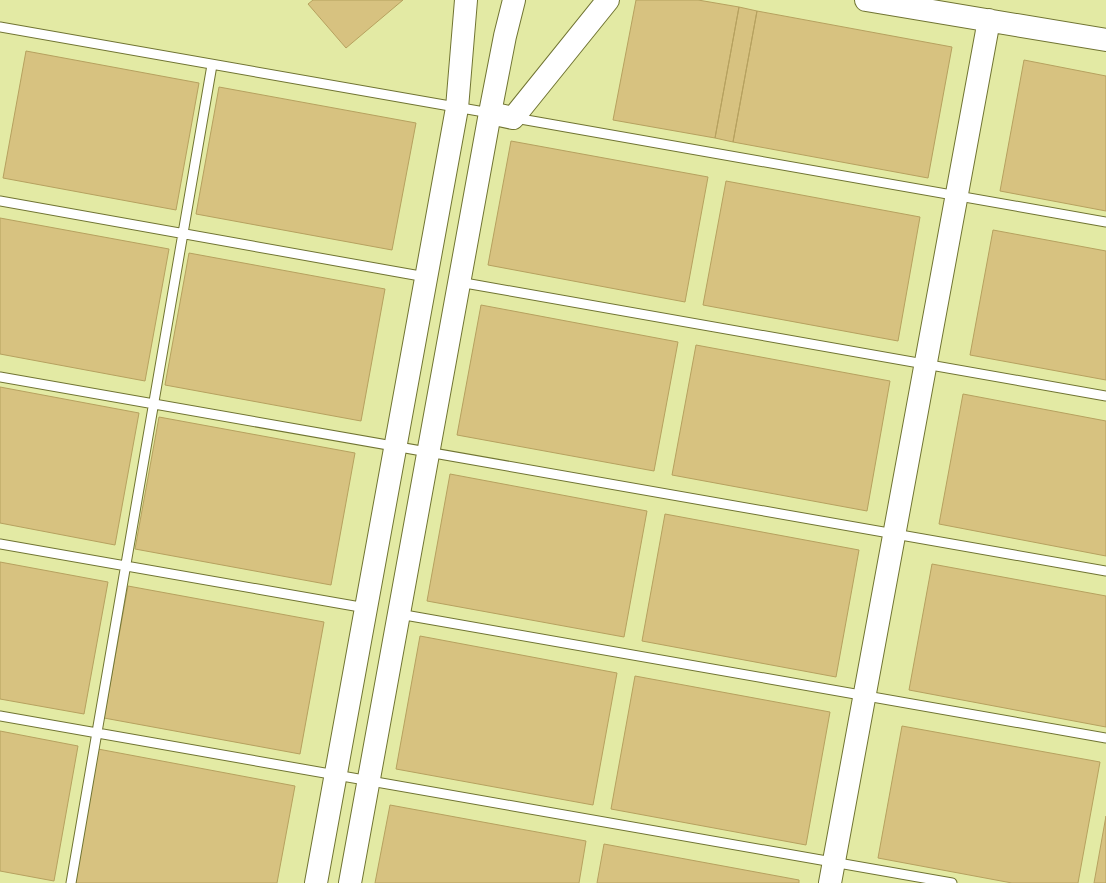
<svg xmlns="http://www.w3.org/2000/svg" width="1106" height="883" viewBox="0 0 1106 883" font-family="Arial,sans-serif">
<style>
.building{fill:#d7c280;stroke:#b6a15f}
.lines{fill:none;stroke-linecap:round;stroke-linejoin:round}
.lane-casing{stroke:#707432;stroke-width:11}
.secondary-casing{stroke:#707432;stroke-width:24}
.lane{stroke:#fff;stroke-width:9}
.secondary{stroke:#fff;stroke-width:22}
</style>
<rect width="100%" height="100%" fill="#e3eaa4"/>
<path class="building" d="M313,0H403L346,48L308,4Z
M636,0H698L739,7L715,138L613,120Z
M739,7L757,11L733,142L715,138Z
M757,11L952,47L928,178L733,142Z
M26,51L199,83L176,210L3,178Z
M1024,60L1106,76V211L1000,191Z
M219,87L416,123L392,250L196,214Z
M511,141L708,177L685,302L488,265Z
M726,181L920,217L898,341L703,305Z
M0,218L169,249L145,381L0,354Z
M993,230L1106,251V380L970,355Z
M189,253L385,289L361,421L165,385Z
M481,305L678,342L654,471L457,435Z
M696,345L890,381L867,511L672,475Z
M0,387L139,413L115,545L0,523Z
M963,394L1106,421V556L939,524Z
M159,417L355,453L331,585L135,549Z
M450,474L647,511L624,637L427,601Z
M665,514L859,550L836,677L642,641Z
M0,562L108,582L84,714L0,699Z
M932,564L1106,596V727L909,690Z
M128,586L324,622L300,754L104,718Z
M420,636L617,673L593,805L396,769Z
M635,676L830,712L806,845L611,809Z
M902,726L1100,762L1078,883H1012L878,858Z
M0,731L78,746L54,881L0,871Z
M98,749L295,786L277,883H74Z
M390,805L586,841L579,883H375Z
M1106,816V883H1094Z
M604,844L799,880V883H597Z"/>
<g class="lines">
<defs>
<path id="lane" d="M0,27L490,113
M515,118L1106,222
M0,201L426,277
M459,282L1106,396
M0,377L1106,571
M0,544L366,608
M399,614L1106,738
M0,716L952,883
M71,883L212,65"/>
<path id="secondary" d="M866,0L1106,40
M490,113L513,118L608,0
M316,883L457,108L466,0
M350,883L490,113L505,36L514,0
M830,883L989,20"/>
</defs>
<use href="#lane" class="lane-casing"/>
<use href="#secondary" class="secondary-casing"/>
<use href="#lane" class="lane"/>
<use href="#secondary" class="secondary"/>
</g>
</svg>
